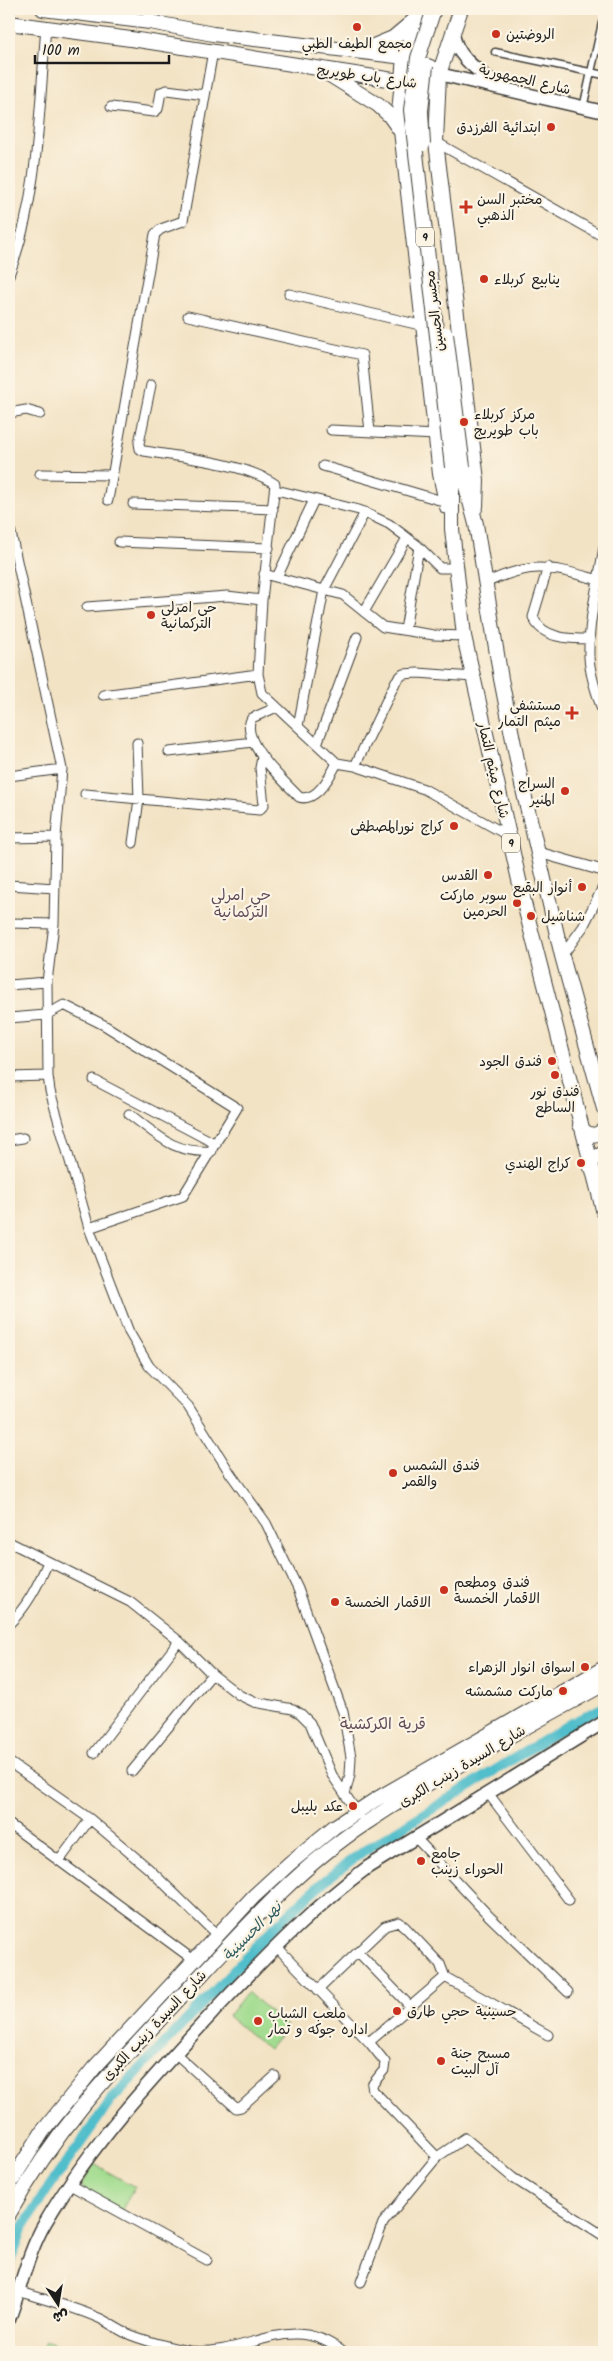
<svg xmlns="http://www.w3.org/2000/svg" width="613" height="2361" viewBox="0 0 613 2361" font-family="Kalam,'Playpen Sans Arabic',sans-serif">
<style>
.green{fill:#a2dc8f;stroke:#5f7c56}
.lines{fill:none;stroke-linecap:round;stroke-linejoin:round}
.canal{stroke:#51becb;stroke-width:10}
.pedestrian-casing{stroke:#3c3a35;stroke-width:9}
.minor-casing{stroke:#3c3a35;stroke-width:11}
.tertiary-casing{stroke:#3c3a35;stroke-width:12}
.secondary-casing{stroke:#3c3a35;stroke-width:15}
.primary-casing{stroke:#3c3a35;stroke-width:16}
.trunk-casing{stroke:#3c3a35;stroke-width:16}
.pedestrian{stroke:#fff;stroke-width:6}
.minor{stroke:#fff;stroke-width:9}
.tertiary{stroke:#fff;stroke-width:10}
.secondary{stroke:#fff;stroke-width:12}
.primary{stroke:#fff;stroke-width:14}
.trunk{stroke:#fff;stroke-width:14}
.trunk-bridge-casing{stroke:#3c3a35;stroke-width:16;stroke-linecap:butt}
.trunk-bridge{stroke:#fff;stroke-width:14}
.poi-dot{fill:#c8321e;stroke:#fcf5e5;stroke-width:2}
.labels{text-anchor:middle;stroke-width:4.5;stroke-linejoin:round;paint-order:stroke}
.shield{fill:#fcf5e5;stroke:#5f5d58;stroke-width:1}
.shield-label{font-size:12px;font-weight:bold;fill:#1c1c1c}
.poi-label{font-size:14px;fill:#1c1c1c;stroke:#fcf5e5;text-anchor:start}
.street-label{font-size:14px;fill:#1c1c1c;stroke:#fcf5e5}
.neighbourhood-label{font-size:15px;fill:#614c5b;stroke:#fcf5e5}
.water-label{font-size:15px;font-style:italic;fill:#315d62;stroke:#fcf5e5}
.quarter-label{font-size:16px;fill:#614c5b;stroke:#fcf5e5}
</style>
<rect width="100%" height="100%" fill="#fcf5e5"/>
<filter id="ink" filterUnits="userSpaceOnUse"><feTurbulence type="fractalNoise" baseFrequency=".02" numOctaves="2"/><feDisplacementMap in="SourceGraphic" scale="10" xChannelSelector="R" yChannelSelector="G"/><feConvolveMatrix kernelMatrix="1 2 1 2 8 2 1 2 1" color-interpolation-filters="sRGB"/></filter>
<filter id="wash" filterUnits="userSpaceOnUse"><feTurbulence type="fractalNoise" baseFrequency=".0096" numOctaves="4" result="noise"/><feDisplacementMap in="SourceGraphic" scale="20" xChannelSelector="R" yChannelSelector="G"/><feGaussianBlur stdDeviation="1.12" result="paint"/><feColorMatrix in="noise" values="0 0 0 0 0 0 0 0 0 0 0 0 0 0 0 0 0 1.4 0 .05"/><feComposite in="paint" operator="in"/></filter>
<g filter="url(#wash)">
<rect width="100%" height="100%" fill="#f3e3c5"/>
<path class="green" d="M247,1992L287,2026L268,2049L228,2016Z
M94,2164L135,2187L121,2211L80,2187Z
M46,2340L76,2352H41Z"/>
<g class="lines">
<path class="canal" d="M9,2268L22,2229L47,2190L112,2099L273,1929L323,1882L362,1852L572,1723L604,1707"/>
</g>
</g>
<g filter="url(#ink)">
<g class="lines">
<defs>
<path id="pedestrian" d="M495,52L604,75
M583,108L602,23"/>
<path id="minor" d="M150,22V9
M111,107L154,112L158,109L161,92L167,90L205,95
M436,142L604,237
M9,275C39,197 39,110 46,27
M289,294L424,326
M188,316L362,355L370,432
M151,385L139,443L140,449L144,451C180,457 245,463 275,484L262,600L258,674L262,693L337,763L355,766L424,789L509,836
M9,413L26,410L40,414
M331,430L437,435
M323,466L446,502
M40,474L112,475
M276,490L359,510L389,524L417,545L440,568H457
M108,500L155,234L161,229L183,221L213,51
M133,504L273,509
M9,524L62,769L56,837L54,924L47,982L48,1076L50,1091L89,1228L129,1332L149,1366L188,1406L230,1473L266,1523L298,1589L343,1712L351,1757L350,1775L345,1794
M119,542L269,548
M604,547C598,584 588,620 589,657C590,677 598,697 604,716
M548,567L533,617C542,639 570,639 590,639
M264,574L343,595L383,627L434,635L464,636
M277,577L314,500
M486,583C534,560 550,567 599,580
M87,607L227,596L262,600
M364,612L407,538
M405,630L419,547
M103,695L258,674
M277,707L252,718C238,740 284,781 299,797C316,803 331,775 337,763
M298,726L324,590L365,512
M317,744L357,637
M169,752L253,742
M355,766L396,681L403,674L418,673L473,677
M9,776L62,769
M85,794L259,810L264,805L260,768L262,757
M9,838L56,837
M133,843L139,799L137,743
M9,885L55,888
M9,923L54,924
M562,956L583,927L604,885
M9,985L47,982
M9,1018L46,1015L64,1005L104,1025L237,1108L183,1196L89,1228
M9,1077L48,1076
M94,1080L216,1144
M129,1114C158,1135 173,1154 212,1151
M9,1140L23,1138
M9,1542L130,1602L179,1641L212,1674L239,1695L254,1702L293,1709L301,1714L310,1723L332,1775L359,1815
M9,1624C27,1607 38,1585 48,1562
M94,1753L179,1641
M9,1762L90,1819L149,1869L218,1936
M132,1771L212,1674
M488,1793L569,1900
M9,1824L195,1961
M415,1837L489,1916L568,1992
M59,1861L90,1819
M276,1946L369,2042L385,2062L384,2070L372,2085L373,2090L437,2157
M358,1952L411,2007
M445,1977L548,2035
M318,1990L385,1926L399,1922L405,1927L440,1964L445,1977L369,2042
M175,2053L236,2108L241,2107L275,2076
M70,2185L207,2260
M361,2282L383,2223L437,2157L465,2138L513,2178L604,2236
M18,2291C45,2300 75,2307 101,2319C109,2323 116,2328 124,2332C138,2339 175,2349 190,2351C249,2357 289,2309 343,2352"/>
<path id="tertiary" d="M537,852L604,871"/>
<path id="secondary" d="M453,32C455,58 482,73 500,87
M439,74L604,112
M9,2319C21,2287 28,2252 45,2223C92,2142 155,2075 218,2007C266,1957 312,1908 368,1867L604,1722"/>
<path id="primary" d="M9,23L138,40L419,84H429L439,74L430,67L404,57L213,34L150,22L43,9
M364,50L393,38L418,17
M325,72L378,105L389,115L402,133
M9,2185L43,2131L94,2068L254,1896L290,1863L334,1827L375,1800L604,1668
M9,2214C59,2123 121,2061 191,1986C245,1928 299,1867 366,1823C441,1773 525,1727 604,1684"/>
<path id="trunk" d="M421,9L404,57L399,113L440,474L447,507
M461,9L439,74L436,142L477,480L476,507
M452,467V529L464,636L526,911L604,1213
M463,467L465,483L476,524L501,679L522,785L562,956L604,1109
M580,1125C586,1136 596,1138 604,1129
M590,1166L594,1158L604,1153"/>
</defs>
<use href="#pedestrian" class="pedestrian-casing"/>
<use href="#minor" class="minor-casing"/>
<use href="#tertiary" class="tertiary-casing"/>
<use href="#secondary" class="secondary-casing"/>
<use href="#primary" class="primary-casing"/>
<use href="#trunk" class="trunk-casing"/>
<use href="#pedestrian" class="pedestrian"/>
<use href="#minor" class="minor"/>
<use href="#tertiary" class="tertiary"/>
<use href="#secondary" class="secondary"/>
<use href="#primary" class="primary"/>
<use href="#trunk" class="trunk"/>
<defs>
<path id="trunk-bridge" d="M434,9L418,58L411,110L452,467
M423,144L421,111L426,66
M446,334L463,467"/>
</defs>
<use href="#trunk-bridge" class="trunk-bridge-casing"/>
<use href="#trunk-bridge" class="trunk-bridge"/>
</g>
</g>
<g class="poi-dot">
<circle cx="357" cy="27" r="5"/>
<circle cx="496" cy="34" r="5"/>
<circle cx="551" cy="127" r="5"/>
<path d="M463.5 199.5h5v5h5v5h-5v5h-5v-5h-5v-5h5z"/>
<circle cx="484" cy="279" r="5"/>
<circle cx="464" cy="422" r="5"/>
<circle cx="151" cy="615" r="5"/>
<path d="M569.5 705.5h5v5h5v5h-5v5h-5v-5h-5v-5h5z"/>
<circle cx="565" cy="791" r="5"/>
<circle cx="454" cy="826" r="5"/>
<circle cx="488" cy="875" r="5"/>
<circle cx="582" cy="887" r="5"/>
<circle cx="517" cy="903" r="5"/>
<circle cx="531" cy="916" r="5"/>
<circle cx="552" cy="1061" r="5"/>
<circle cx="555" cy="1075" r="5"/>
<circle cx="581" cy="1163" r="5"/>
<circle cx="393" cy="1473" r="5"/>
<circle cx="444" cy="1590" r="5"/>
<circle cx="335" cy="1602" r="5"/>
<circle cx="585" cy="1667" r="5"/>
<circle cx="563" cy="1691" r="5"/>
<circle cx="353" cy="1806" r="5"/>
<circle cx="421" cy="1861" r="5"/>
<circle cx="397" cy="2011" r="5"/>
<circle cx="258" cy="2021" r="5"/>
<circle cx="441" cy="2061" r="5"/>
</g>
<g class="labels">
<g class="shield">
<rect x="416" y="227.5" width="18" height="19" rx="4"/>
<rect x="502" y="833.5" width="18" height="19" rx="4"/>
</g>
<g class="shield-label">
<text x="425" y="241">9</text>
<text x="511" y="847">9</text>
</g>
<g class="poi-label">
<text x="506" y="39">الروضتين</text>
<text x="357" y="48" text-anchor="middle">مجمع الطيف الطبي</text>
<text x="541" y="132" text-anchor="end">ابتدائية الفرزدق</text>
<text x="477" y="204">مختبر السن<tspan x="477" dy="16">الذهبي</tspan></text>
<text x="494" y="284">ينابيع كربلاء</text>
<text x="474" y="419">مركز كربلاء<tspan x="474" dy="16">باب طويريج</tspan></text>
<text x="161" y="612">حي امرلي<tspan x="161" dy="16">التركمانية</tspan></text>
<text x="561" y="710" text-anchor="end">مستشفى<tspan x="561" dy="16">ميثم التمار</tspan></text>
<text x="555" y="788" text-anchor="end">السراج<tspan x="555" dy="16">المنير</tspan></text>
<text x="444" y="831" text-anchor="end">كراج نورالمصطفى</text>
<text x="478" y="880" text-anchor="end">القدس</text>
<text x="572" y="892" text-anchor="end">أنوار البقيع</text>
<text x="507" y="900" text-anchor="end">سوبر ماركت<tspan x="507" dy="16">الحرمين</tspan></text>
<text x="541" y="921">شناشيل</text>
<text x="542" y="1066" text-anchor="end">فندق الجود</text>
<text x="555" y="1096" text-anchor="middle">فندق نور<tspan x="555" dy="16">الساطع</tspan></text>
<text x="571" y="1168" text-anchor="end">كراج الهندي</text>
<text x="403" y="1470">فندق الشمس<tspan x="403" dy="16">والقمر</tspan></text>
<text x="454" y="1587">فندق ومطعم<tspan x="454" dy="16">الاقمار الخمسة</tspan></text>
<text x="345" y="1607">الاقمار الخمسة</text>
<text x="575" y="1672" text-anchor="end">اسواق انوار الزهراء</text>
<text x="553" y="1696" text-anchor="end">ماركت مشمشه</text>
<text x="343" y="1811" text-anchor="end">عكد بليبل</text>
<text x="431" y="1858">جامع<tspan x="431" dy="16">الحوراء زينب</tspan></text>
<text x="407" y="2016">حسينية حجي طارق</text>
<text x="268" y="2018">ملعب الشباب<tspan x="268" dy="16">اداره جوكه و تمار</tspan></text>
<text x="451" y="2058">مسبح جنة<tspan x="451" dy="16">آل البيت</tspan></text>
</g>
<g class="street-label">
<text transform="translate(367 76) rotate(8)" y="5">شارع باب طويريج</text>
<text transform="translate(525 79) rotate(13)" y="5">شارع الجمهورية</text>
<text transform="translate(434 311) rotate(-97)" y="5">مجسر الحسين</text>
<text transform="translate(494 770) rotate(77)" y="5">شارع ميثم التمار</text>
<text transform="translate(462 1766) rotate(-31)" y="5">شارع السيدة زينب الكبرى</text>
<text transform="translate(154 2025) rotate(-47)" y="5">شارع السيدة زينب الكبرى</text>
</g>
<g class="neighbourhood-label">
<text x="241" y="900">حي امرلي<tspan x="241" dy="17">التركمانية</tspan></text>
</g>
<g class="water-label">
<text transform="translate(252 1931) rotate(-45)" y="5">نهر الحسينية</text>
</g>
<g class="quarter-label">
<text x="383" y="1729">قرية الكركشية</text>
</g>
</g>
<rect width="613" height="2361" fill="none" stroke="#fcf5e5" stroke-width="30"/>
<g transform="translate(58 2304) rotate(168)" stroke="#fcf5e5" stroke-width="4" paint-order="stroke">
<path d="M0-4L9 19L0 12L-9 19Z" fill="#1c1c1c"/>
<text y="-8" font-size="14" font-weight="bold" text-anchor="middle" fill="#1c1c1c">ش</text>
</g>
<path d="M35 55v8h134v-8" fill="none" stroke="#1c1c1c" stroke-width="2.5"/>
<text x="42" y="55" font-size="15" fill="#1c1c1c" stroke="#fcf5e5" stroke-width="4" paint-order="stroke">100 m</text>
</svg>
